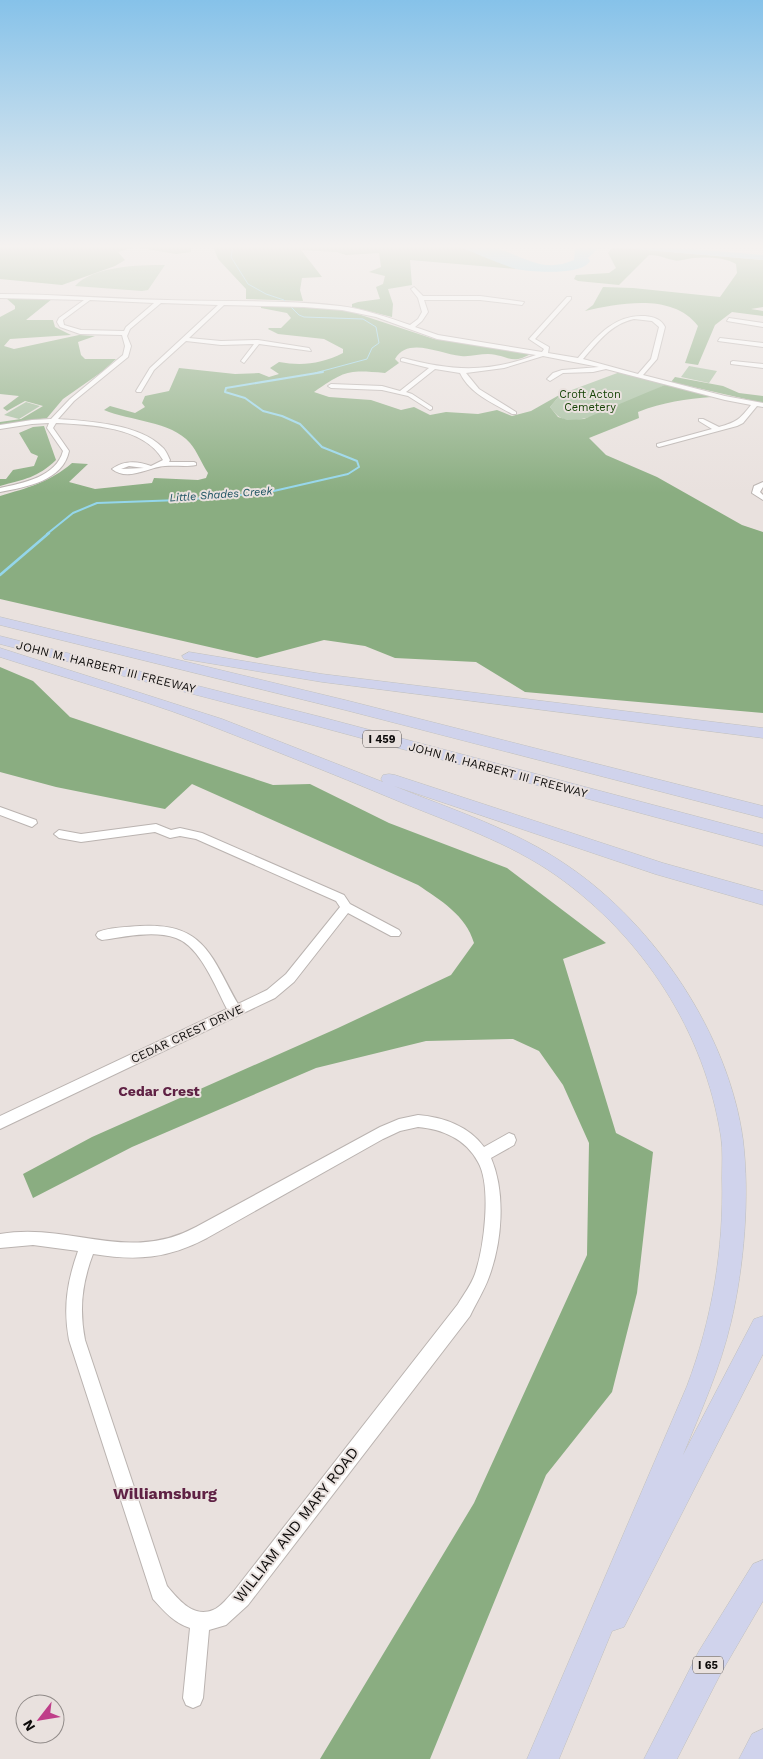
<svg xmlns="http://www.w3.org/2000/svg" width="763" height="1759" viewBox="0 0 763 1759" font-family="'Work Sans',sans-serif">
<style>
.green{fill:#a3be9d}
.forest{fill:#8aad81}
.water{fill:#94d6eb}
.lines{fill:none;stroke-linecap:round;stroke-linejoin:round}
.stream-far2{stroke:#94d6eb;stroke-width:1}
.stream-far1{stroke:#94d6eb;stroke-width:2}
.stream{stroke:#94d6eb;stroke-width:2.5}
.minor-casing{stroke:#bab3b0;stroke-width:2}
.highway-casing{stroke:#c0c0bf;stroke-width:1}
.minor{fill:#fff;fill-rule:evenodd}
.highway{fill:#d0d3ec;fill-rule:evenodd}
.labels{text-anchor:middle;stroke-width:4;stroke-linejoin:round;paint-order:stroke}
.far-park-label{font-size:11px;fill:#154305;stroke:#e9e1de}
.far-water-label{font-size:11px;font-style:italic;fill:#1a5160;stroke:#e9e1de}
.shield{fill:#e9e1de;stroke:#4f4b4a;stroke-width:1}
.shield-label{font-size:11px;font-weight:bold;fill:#0d0b0a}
.street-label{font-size:12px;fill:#0d0b0a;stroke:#e9e1de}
.neighbourhood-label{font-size:14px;font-weight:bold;fill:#5f2144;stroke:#e9e1de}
.near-street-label{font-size:15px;fill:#0d0b0a;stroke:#e9e1de}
.near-neighbourhood-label{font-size:16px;font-weight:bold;fill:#5f2144;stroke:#e9e1de}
</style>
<rect width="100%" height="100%" fill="#e9e1de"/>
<path class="green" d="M165,265L148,290L142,291L75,286C93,266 139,265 165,265Z
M689,366L717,371L709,383L681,377Z
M620,372L667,384C645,394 590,423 568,420C559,419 555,413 550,407L561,394Z
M26,402L40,406L19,419L4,415Z"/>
<path class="forest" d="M0,246H191V252L176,254L135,247L118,252L125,260L115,266L62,285L0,279Z
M213,246H458L517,269L410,260L412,285L388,289L393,304L392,317L352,307V304L358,302L380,299L376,287L383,284L385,276L369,272L381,267L379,253L346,255L337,252L301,250L322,277L302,278L300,290L303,301L246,299V289L218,259Z
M612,247L763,260V307L751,309L763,311V316L732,312L715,325L698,365L685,363L698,326C673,293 621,303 585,311L593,305L603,287L633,288L720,297L737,273L736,264C724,257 706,257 693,258C686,259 679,262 673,260C664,258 659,255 649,255L619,285L578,281L574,279L576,275L609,273L616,268L608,253Z
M6,298L52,299L26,320H53L55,327L71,335L10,339L4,346L14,349L79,335L95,336L78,342L81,355L85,359H116L103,371L63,399L47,418L0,425V422L21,419L43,406L25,401L7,411L3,408L19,396L0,394V317L15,309V306Z
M261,305L333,309L352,312L434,339L532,353C511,366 509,355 488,354C479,354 470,357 461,356C440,354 408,336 395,359L399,363L385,373C348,370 346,370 314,392L329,397L371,400L401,410L414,407L430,415L446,412L478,414L497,410L512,416L531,411L561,394L550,407L558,417L568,420L584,419L667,384L712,397C686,399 663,402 638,412L639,418L589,438L606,455L657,477L742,525L763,532V713L525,692L476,662L395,658L365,646L324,640L257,658L0,599V496C27,488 50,482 72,463L88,464L69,482L95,489L152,483L154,478L198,480L206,478L208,473C202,464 197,451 190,443C171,421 130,421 104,410L110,406L135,413L145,407L142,403L145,396L169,391L179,368L235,374L259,373L269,377L279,374L270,368L279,362C302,366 321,364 343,353V349L324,339L278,334L268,329L269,328H281L291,318L287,313L261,308Z
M675,377L723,386L739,393L763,396V403L671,382Z
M44,426L56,460C37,478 25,479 0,486V479H6L13,470L34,466L38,456L31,453L19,433L33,427Z
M0,667L33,681L70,717L273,785L310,784L389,823L507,868L606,943L563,959L616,1133L653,1152L637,1293L612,1392L546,1475L430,1759H320L474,1503L587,1255L589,1143L563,1085L539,1051L513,1039L426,1041L316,1068L132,1147L33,1198L23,1174L92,1137L338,1028L451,975L474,943C466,915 440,900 418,885L192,784L165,809L56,787L0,772Z"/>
<path class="water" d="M458,246C469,246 480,245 490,247C521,253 540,275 574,260L575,249L580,246C641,246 702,249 763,255V260L612,247L597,249L588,258L590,261C582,276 531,272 516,269C497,263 477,254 458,246Z"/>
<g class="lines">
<path class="stream-far2" d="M233,246L231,257L248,284L266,294L284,300L299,315L304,317L363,319L376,327L379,343L372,348L367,359L315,373"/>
<path class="stream-far1" d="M47,534L73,513L97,503L180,500L265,493L348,474L359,467L357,461L322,447L300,424L282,416L263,411L245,398L225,392L226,388L323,372"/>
<path class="stream" d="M0,575L49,533"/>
<defs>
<path id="minor" d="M414,287L423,296H480L524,302L522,305L480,300H424L428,312L422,321L415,327L438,335L542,352L544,349L529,339L567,297H571V299L535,339L549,347L548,353L578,358C596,337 614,314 645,316C654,317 661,319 665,327L657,359L643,375L725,396L763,403V407L757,406L743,423L737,426L659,447L657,446V444L712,429L699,421V419H703L719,427C737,422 740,419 751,405L725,400L606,369L593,372L563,373L550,381L547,379L553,373L562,370L599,367L543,356L504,368L466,373L479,389L516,412V414H512C493,403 470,394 460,373L435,369L406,392L412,394L432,407V409L430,410L408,396L382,390L331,388L328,386L331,384L382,386L400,391L429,368L401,361V359L403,358C452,371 487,373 536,355L437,339L376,317L342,310L304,307L224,305L189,338L221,341L258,340L309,348L311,351L259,344L244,363L241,361L254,344L221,345L186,341L154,370L141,392H137L136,391L150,368L218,305L161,303L130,329L127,336L131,346L128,357L74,401L58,419C88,421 140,424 162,447C166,450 168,456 170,460L169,462H194L196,463V465C186,467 175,465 165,466C148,467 128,482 112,469C124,460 138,461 151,466L163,460C144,426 90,425 56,423L53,428L69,451C63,481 26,487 0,492V488C23,483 56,477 63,451L47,428L49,423L32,424L0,429V425L32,420L51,419L70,399L123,355L125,346L122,335L80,334L60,327L57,322L59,318L84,300L0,298V294C56,294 111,299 167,300C224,302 283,299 340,306C364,309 387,317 410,325L418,319L422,312L418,298L411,289ZM90,300L154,303L126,327L124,331L81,330L64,325L63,320ZM634,319L652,321L659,327L651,359L638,374L583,359C598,342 611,324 634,319ZM129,466L144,468L121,469Z
M729,318L763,323V327L727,321Z
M720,338L763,343V347L718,341Z
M733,361L763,364V368L731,364V362Z
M763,482V487L760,492L763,495V500L752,493L754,486Z
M0,807L36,820L37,823L32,827L0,815Z
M156,824L171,830L180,828L202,833L344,895L350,904L399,930L401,933L399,936H391L348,913L294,982L275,998L0,1129V1116L227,1009C216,988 200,946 176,938C153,930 125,937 102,940L98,938L96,935L98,932C111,927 127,927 140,926C204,922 211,956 238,1004L267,990L286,974L340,907L336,901L196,839L180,836L170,838L155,832L81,842L59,838L54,834L59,830L81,834Z
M418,1115C443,1117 469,1126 484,1147L509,1133L514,1135L516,1140L514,1145L491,1158C506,1193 502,1242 489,1277C484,1291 476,1303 470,1316L248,1605L226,1625L209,1630L203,1698L200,1705L193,1708L186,1705L183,1698L190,1628C174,1623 164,1611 153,1599L69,1340C63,1308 67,1282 78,1251L33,1245L0,1248V1234C71,1222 128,1264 196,1227L380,1127L399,1119ZM418,1127C442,1129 466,1139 478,1162C492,1186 484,1248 475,1274C471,1285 464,1294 458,1304L234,1591C228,1597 221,1607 213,1610C193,1618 179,1600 167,1586L85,1340C79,1309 82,1283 93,1254C137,1261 167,1259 207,1238L383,1139L400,1131Z"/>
<path id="highway" d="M0,617L345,700L763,806V818L345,710L0,625Z
M0,636L321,717L763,834V846L320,727L0,644Z
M0,648L222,719L383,782L381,779L383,775L389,774L395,775L663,863L763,891V905L655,874L394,786C453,810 516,830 568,866C655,925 729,1035 743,1140C750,1197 744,1267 731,1322C720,1369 701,1411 683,1455L754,1319L763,1316V1354L624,1627L612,1631L559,1759H527L687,1386C712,1320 724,1249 722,1178C722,1165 723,1151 721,1137C705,1032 643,937 557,876C509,842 451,823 398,801C331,773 263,746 196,720C132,696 65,678 0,657Z
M189,652L322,674L763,728V738L322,682L184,659L182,656Z
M763,1560V1601L721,1673L677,1759H644L699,1651L753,1564Z
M763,1729V1759H739L752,1734Z"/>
</defs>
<use href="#minor" class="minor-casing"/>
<use href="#highway" class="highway-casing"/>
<use href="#minor" class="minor"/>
<use href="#highway" class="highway"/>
</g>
<linearGradient id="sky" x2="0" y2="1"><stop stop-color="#86c2e9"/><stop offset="0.5" stop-color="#f5f2f0"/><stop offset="1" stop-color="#f5f2f0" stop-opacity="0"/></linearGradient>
<rect width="763" height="493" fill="url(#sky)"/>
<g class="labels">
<g class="far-park-label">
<text x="590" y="398">Croft Acton<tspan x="590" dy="13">Cemetery</tspan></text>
</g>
<g class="far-water-label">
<text transform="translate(221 494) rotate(-4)" y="4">Little Shades Creek</text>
</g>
<g class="shield">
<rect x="363" y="730.5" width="38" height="17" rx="4"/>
<rect x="693" y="1656.5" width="30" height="17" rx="4"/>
</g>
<g class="shield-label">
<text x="382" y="743">I 459</text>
<text x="708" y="1669">I 65</text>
</g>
<g class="street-label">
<text transform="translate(106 667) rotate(14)" y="4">JOHN M. HARBERT III FREEWAY</text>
<text transform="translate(498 770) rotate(15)" y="4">JOHN M. HARBERT III FREEWAY</text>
<text transform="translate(187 1034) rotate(-25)" y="4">CEDAR CREST DRIVE</text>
</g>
<g class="neighbourhood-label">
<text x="159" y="1096">Cedar Crest</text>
</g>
<g class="near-street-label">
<text transform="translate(296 1525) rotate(-52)" y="5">WILLIAM AND MARY ROAD</text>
</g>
<g class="near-neighbourhood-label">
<text x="165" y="1499">Williamsburg</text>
</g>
</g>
<g transform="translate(40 1719) rotate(239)"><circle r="24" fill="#e9e1de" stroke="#918b89"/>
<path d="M0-4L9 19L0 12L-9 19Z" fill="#bf3e89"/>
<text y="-8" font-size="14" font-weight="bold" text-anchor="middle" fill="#0d0b0a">N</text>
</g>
</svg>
